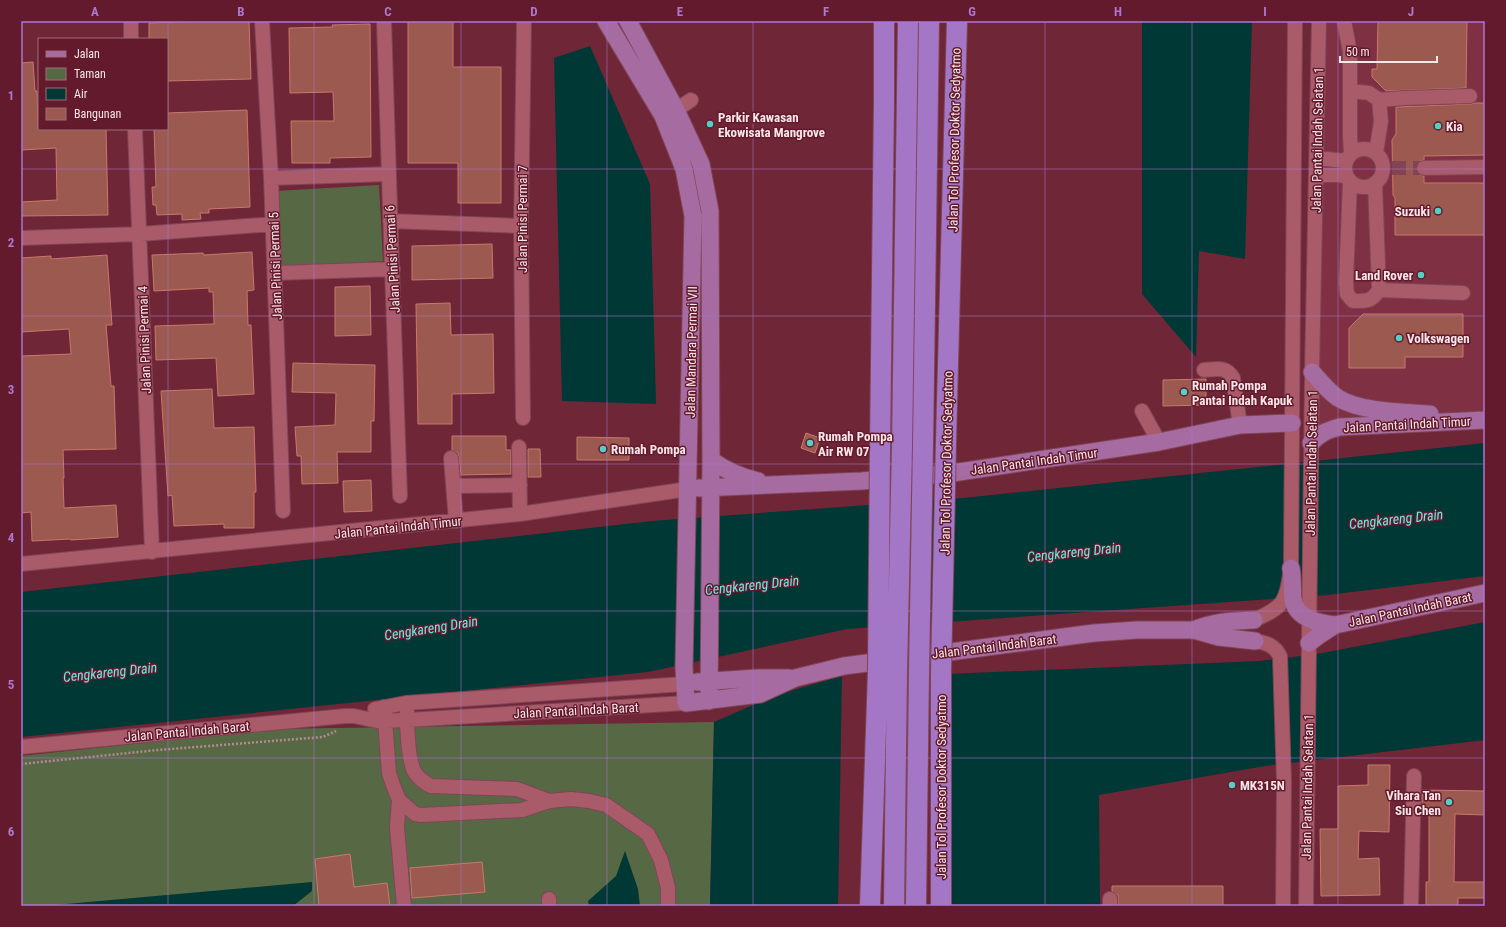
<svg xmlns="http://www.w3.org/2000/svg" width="1506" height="927" viewBox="0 0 1506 927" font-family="'Roboto Condensed',sans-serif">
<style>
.built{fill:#7f3043}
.green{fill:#576944}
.water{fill:#003835}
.building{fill:#9b594f;stroke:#ca786d}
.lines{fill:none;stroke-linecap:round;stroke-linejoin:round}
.minor-tunnel{stroke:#844352;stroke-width:14;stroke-dasharray:14 7;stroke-linecap:butt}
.minor-casing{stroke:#7f4557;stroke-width:16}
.major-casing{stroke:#7f4557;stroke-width:19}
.highway-casing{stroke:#7f4557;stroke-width:22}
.path{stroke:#b68992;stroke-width:2.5;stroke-dasharray:2 2;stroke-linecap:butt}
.minor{stroke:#aa5b6a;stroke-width:14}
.major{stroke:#a66ca1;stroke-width:17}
.highway{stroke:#a377c6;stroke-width:20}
.highway-bridge-casing{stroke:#7f4557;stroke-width:22;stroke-linecap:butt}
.highway-bridge{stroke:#a377c6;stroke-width:20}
.grid{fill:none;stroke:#ad76cf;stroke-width:1;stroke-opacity:0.55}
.poi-dot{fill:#55cec5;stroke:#631a2d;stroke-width:1.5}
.labels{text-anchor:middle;stroke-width:3;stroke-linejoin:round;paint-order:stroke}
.poi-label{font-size:13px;font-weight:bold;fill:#f9e6e8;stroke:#631a2d;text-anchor:start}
.street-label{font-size:13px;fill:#f9e6e8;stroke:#631a2d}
.water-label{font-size:14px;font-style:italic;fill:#65eee4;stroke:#631a2d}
.neatline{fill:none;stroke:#ad76cf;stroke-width:1.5}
.grid-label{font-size:13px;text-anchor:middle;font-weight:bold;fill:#ad76cf}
</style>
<rect width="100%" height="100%" fill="#6f2637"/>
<path class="built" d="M1314,21H1485V414L1310,442Z"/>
<path class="green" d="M379,185L383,261L280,267L276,191Z
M714,722L710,906H21V756L272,729Z"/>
<path class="water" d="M1142,21H1252L1245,259L1199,251L1196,357L1142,294Z
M590,46L650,184L656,404L562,401L554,58Z
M1485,443V576L1327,595L847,629L648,672L21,737V592L652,521L963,498Z
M1485,622V740L1265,766L1099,795L1100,906H945L947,674L1259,661L1317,654Z
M842,676L838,906H710L714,722L776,695Z
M625,851L638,889L640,906H589L588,901L616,876Z
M312,882V891L293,906H44Z"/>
<path class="building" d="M203,21H249L251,79L167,81V39H149V23Z
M408,21H453V67H501V203H458V163H408Z
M1378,21H1467L1466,88L1386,91L1372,77V69H1377Z
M370,24L371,157L330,158V163H292L291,121H334L333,92L290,93L289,28L333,27L332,25Z
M33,62L35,91H37L38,129H106L108,215L21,216V202L57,200L56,148L21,150V63Z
M1475,103H1485V155L1424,156V160L1420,161L1417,164L1416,169L1420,175L1424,176V183H1485V235H1395V198L1393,195L1392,140L1396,134V107L1470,104Z
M247,110L250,207L209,209V213H200L201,219L182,220V214L157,215L156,205H153L152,187H156L154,129H167V113Z
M492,244L493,278L412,280V246Z
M252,252L254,290L247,291L248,325H251L254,394L218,396L216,358L156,360L155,326L214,324L213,292H209V288L154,291L152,255L203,253L204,255Z
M107,255L112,325H106L111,386H114L116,449L63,450L64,478H63L64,508L116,505L118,537L71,540L70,539L32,541L31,512L21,513V356L71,354L69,329L21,332V258L51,256V259Z
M370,286L371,335L335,336V287Z
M450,303L451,335L493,334L494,393L452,394V424H418L416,304Z
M1363,314H1463V357H1405V368H1349V328Z
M293,363L375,365L374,421H371V452H337L338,483L302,484L301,456H297L295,427L335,425L336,393L292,392Z
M1206,379V405L1163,406V380Z
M212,389L214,428L254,427L256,492H254V528H224V524L174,526L172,495L168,496L161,391Z
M806,433L820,438L815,453L801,448Z
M452,436H506V450H511V474L461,475L459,457L458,453L452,450Z
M577,437L629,438V460H577Z
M528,449H540L541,477H528Z
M371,480L372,511L344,512L343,481Z
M1368,765H1390L1389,832L1359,831L1358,859L1379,858L1380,895L1321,896L1320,829H1338V786L1368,785Z
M1422,790L1485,791V815L1455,814L1454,882H1485V898H1458V906H1426V882H1429V814H1422Z
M350,854L354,887L387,883L390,906H319L315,859Z
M482,862L485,892L412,898L410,868Z
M1112,886H1223V906H1118V895L1112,891Z"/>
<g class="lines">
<path class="minor-tunnel" d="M1392,168H1424"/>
<defs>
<path id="minor" d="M131,21V39
M262,21L271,178L283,511
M384,21C388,179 395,338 400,496
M1344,21L1350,52V136L1351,154
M1350,91L1369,93L1379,100L1381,121L1376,153
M1379,100L1404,98L1470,96
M676,110L691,100
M135,129L152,552
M1345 168a19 19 0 1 1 38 0a19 19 0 1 1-38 0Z
M1317,158L1346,161
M1424,168L1485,167
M1317,175H1340L1347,177
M271,178L388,174
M1350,181L1346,283L1347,294L1353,301C1367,301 1371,302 1379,290L1375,183
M390,221L521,226
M21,238L140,234L273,224
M275,273L393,269
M1379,290L1463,293
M1204,370C1217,369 1226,366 1233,378L1240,425
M1142,411L1159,442
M523,418L521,226L524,21
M519,447L520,514
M451,458L456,521
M453,486L520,485
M21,564L520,514L688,489
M1254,620C1286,606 1286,601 1291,568L1295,21
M1255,641C1267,643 1274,645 1280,656L1284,781L1283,906
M384,707L389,773L393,785L399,800L415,814L421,815L522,810L549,801L571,799L589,801L606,805L648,834L661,860L668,888V906
M375,709L406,703L684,684
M407,711C407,727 408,754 413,769C416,776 424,783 431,786L517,789L549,801
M21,747L345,716H354L377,721L407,720L686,703
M399,800L397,827L404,906
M1110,899V906
M549,906V899
M1306,906L1312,372L1319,21
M1411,906L1414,776"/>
<path id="major" d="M606,21L663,116L684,169L693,216L684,667L686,703L760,694L795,678L844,666L1094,633L1137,630H1194L1219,637L1255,641
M628,21L676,110L701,164L710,211L711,460L709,701
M1312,372C1320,381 1328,391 1338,398C1361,412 1403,412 1430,414
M1311,443C1320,433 1326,431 1339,427L1485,420
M711,460C725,470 740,477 758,481
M699,488L862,481L952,473L1159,442L1240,425L1292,423
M1291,568C1293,579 1292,589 1293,599C1296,619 1319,623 1335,625L1485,593
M1194,630C1214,621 1233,621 1254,620
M1309,643L1321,634L1335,625
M697,682L758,678H789"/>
<path id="highway" d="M946,441L957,21
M923,444L929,21
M902,447L908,21
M880,450L884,99V21
M941,673V906
M870,906L878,671
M894,906L897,671
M916,906L919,672"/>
</defs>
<use href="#minor" class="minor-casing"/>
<use href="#major" class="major-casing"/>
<use href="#highway" class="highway-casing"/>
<path class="path" d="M21,764L158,750L323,737L336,731"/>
<use href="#minor" class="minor"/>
<use href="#major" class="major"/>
<use href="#highway" class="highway"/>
<defs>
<path id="highway-bridge" d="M878,671L880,450
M897,671L902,447
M919,672L923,444
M941,673L946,441"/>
</defs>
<use href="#highway-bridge" class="highway-bridge-casing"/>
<use href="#highway-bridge" class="highway-bridge"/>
</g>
<path class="grid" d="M168,21V906M314,21V906M461,21V906M607,21V906M753,21V906M899,21V906M1045,21V906M1192,21V906M1338,21V906M21,169H1485M21,316H1485M21,464H1485M21,611H1485M21,758H1485"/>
<g class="poi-dot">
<circle cx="710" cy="124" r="4"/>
<circle cx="1438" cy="126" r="4"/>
<circle cx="1438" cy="211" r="4"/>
<circle cx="1421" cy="275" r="4"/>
<circle cx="1399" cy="338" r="4"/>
<circle cx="1184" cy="392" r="4"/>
<circle cx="810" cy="443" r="4"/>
<circle cx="603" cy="449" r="4"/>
<circle cx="1232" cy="785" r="4"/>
<circle cx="1449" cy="802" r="4"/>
</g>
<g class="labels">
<g class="poi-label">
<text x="718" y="122">Parkir Kawasan<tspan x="718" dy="15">Ekowisata Mangrove</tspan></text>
<text x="1446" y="131">Kia</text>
<text x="1430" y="216" text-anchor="end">Suzuki</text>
<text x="1413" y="280" text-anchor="end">Land Rover</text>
<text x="1407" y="343">Volkswagen</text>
<text x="1192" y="390">Rumah Pompa<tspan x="1192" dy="15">Pantai Indah Kapuk</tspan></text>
<text x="818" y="441">Rumah Pompa<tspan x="818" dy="15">Air RW 07</tspan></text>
<text x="611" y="454">Rumah Pompa</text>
<text x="1240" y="790">MK315N</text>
<text x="1441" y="800" text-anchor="end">Vihara Tan<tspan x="1441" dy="15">Siu Chen</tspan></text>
</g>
<g class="street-label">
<text transform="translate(954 140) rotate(-89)" y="5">Jalan Tol Profesor Doktor Sedyatmo</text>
<text transform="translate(1317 140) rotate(-89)" y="5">Jalan Pantai Indah Selatan 1</text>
<text transform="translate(522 219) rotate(-90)" y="5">Jalan Pinisi Permai 7</text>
<text transform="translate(392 259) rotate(-93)" y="5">Jalan Pinisi Permai 6</text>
<text transform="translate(275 266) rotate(-92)" y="5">Jalan Pinisi Permai 5</text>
<text transform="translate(144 340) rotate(-92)" y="5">Jalan Pinisi Permai 4</text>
<text transform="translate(691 352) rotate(-89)" y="5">Jalan Mandara Permai VII</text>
<text transform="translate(1407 424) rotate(-3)" y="5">Jalan Pantai Indah Timur</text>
<text transform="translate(1034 461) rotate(-8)" y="5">Jalan Pantai Indah Timur</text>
<text transform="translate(946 463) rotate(-89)" y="5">Jalan Tol Profesor Doktor Sedyatmo</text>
<text transform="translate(1311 463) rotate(-89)" y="5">Jalan Pantai Indah Selatan 1</text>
<text transform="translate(398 527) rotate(-6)" y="5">Jalan Pantai Indah Timur</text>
<text transform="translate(1410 609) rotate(-12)" y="5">Jalan Pantai Indah Barat</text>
<text transform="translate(994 646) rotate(-7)" y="5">Jalan Pantai Indah Barat</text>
<text transform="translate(576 710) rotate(-3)" y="5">Jalan Pantai Indah Barat</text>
<text transform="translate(187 731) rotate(-5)" y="5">Jalan Pantai Indah Barat</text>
<text transform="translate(941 787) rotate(-90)" y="5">Jalan Tol Profesor Doktor Sedyatmo</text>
<text transform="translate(1307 787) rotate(-89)" y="5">Jalan Pantai Indah Selatan 1</text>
</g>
<g class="water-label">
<text transform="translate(1396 519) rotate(-6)" y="5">Cengkareng Drain</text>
<text transform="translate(1074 552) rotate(-6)" y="5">Cengkareng Drain</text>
<text transform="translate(752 585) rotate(-6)" y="5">Cengkareng Drain</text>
<text transform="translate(431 628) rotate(-9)" y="5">Cengkareng Drain</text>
<text transform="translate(110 672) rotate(-6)" y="5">Cengkareng Drain</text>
</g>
</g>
<rect width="1506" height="927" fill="none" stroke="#631a2d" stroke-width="44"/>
<rect x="38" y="38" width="130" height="92" fill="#631a2d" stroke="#9f6c78"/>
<rect x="46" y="51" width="20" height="6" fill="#a66ca1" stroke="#9f6c78"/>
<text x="74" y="58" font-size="12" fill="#f9e6e8">Jalan</text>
<rect x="46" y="68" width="20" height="12" fill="#576944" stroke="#9f6c78"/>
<text x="74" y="78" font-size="12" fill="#f9e6e8">Taman</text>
<rect x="46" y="88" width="20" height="12" fill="#003835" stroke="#9f6c78"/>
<text x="74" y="98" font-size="12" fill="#f9e6e8">Air</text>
<rect x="46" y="108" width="20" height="12" fill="#9b594f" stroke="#9f6c78"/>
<text x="74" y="118" font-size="12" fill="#f9e6e8">Bangunan</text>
<path d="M1340 56v6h97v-6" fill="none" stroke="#f9e6e8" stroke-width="2"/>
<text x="1346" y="56" font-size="12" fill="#f9e6e8" stroke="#631a2d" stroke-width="3" paint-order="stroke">50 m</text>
<rect x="22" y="22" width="1462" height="883" class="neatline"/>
<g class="grid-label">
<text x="95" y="16">A</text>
<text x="241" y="16">B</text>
<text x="388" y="16">C</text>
<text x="534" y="16">D</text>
<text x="680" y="16">E</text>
<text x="826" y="16">F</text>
<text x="972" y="16">G</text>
<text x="1118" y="16">H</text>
<text x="1265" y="16">I</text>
<text x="1411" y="16">J</text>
<text x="11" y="100">1</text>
<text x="11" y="247">2</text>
<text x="11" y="394">3</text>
<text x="11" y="542">4</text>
<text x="11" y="689">5</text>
<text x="11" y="836">6</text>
</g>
</svg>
